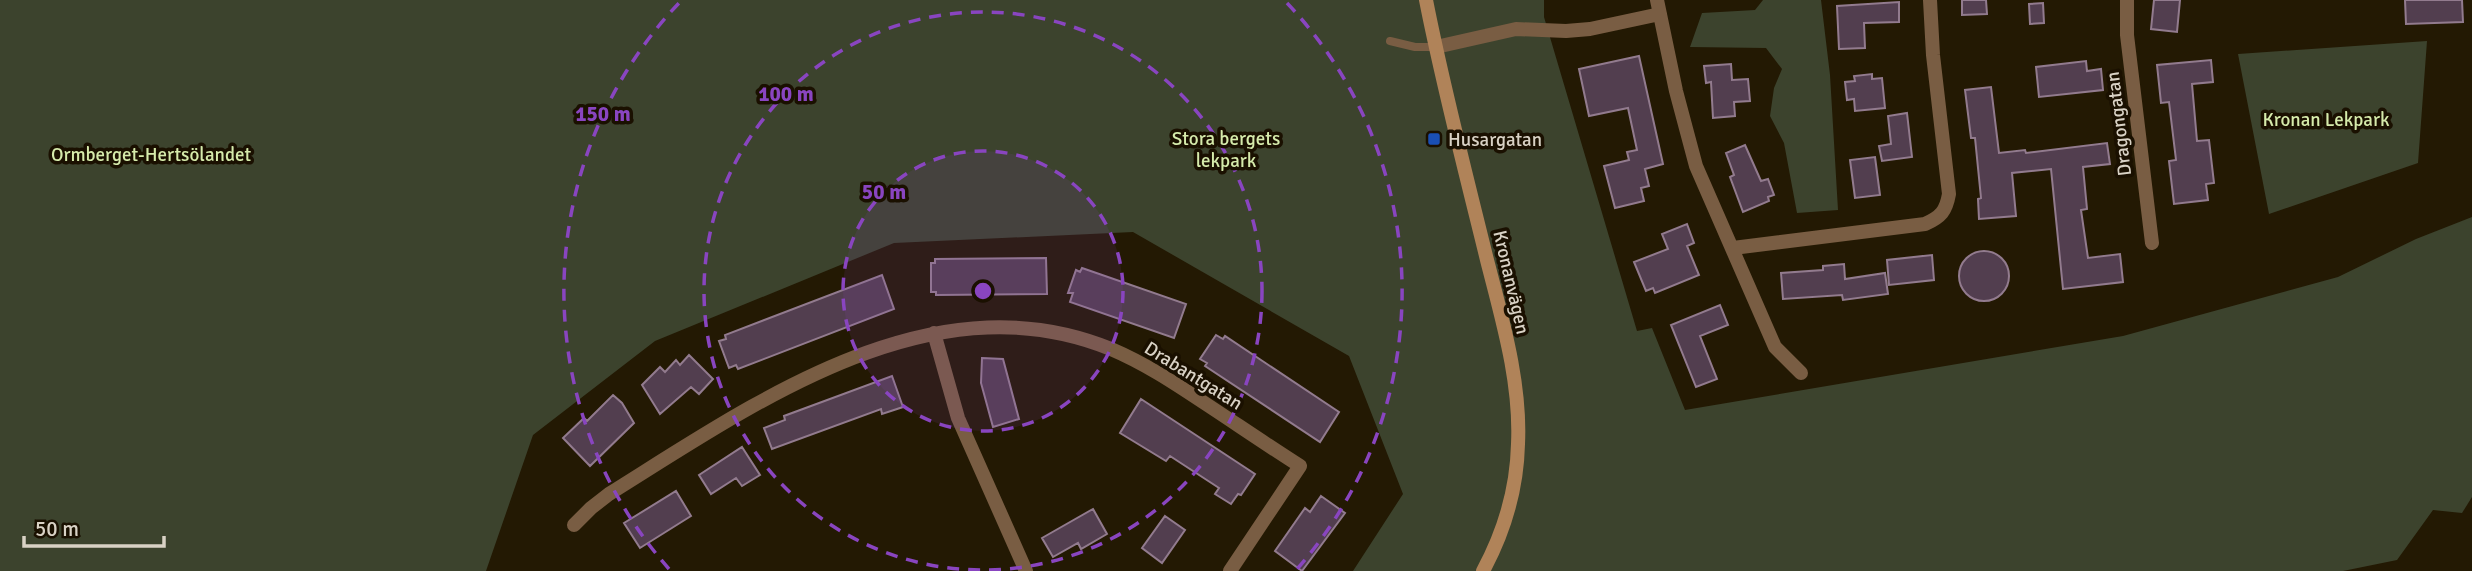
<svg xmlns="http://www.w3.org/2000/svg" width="2472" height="571" viewBox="0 0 2472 571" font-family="Signika,sans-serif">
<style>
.green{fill:#3c432d}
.building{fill:#523e4f;stroke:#927b8e;stroke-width:2}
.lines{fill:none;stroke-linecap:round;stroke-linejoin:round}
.lane{stroke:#795d43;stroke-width:8}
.street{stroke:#795d43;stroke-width:14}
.secondary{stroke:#b08359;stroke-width:14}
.ring{fill:none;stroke:#8945c0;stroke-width:3.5;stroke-dasharray:12 9}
.transit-dot{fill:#1a4fb4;stroke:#1a1000;stroke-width:2.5}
.labels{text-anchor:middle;stroke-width:7;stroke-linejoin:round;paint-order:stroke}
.park-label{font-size:19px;fill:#d6ebab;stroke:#1a1000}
.street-label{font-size:19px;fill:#d9d2c5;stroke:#1a1000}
.poi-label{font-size:19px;fill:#d9d2c5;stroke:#1a1000;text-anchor:start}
.centre{fill:#8945c0;stroke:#1a1000;stroke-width:3.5}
.ring-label{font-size:21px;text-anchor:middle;font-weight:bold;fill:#8945c0;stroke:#1a1000;stroke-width:7;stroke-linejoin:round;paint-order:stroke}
</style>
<rect width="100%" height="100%" fill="#231903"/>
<path class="green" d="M0,0H1544V17L1637,331L1652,328L1685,410L2123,336L2338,277L2416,239L2472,217V497L2462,513L2433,510L2397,560L2343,571H1353L1403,494L1349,356L1133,232L894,243L655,341L533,435L486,571H0Z
M1763,0H1821L1830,75L1838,210L1797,213L1784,143L1770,116L1774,88L1782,69L1766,48L1690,47L1702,13L1755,10Z
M2427,41L2418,163L2269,214L2238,54Z"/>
<path class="building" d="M1962,0H1986L1987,14L1962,15Z
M2154,0H2180L2177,32L2151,29Z
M2405,0H2462L2463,22L2406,24Z
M1899,2V22L1864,23L1865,48L1839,49L1837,6Z
M2043,3L2044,23L2030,24L2029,4Z
M1639,56L1663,164L1645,169L1649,186L1641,188L1644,201L1615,208L1604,166L1629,160L1627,152L1637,150L1628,108L1589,116L1579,69Z
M2211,60L2213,82L2192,84L2197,141L2209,140L2214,183L2206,184L2208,200L2174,204L2169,161L2176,160L2169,102L2161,103L2157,65Z
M2086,61L2087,71L2101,69L2103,90L2039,97L2036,67Z
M1731,64L1732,80L1748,79L1750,101L1734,102L1735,116L1713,118L1711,82L1706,83L1704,66Z
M1872,74V79L1882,78L1885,108L1855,111L1854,99L1847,100L1845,82L1855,81L1854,76Z
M1991,87L1999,153L2025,150L2026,153L2107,143L2110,164L2083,167L2087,209L2081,210L2088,258L2120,254L2123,282L2063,289L2051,169L2012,173L2016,216L1979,219L1978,199L1981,198L1975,138H1971L1965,90Z
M1907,113L1912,157L1882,161L1879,146L1891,144L1888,116Z
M1745,145L1761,181L1768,179L1774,195L1768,197L1769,201L1743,212L1730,177L1734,175L1726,153Z
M1875,157L1880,195L1855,198L1850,160Z
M1687,224L1694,243L1687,246L1699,275L1655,293L1653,288L1646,291L1634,262L1668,249L1662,234Z
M1959 276a25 25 0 1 1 50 0a25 25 0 1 1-50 0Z
M1932,255L1934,280L1889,285L1887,260Z
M1046,258L1047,294L936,295V292H931V263H935V259Z
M1844,264L1845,279L1885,273L1888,294L1843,300L1842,295L1783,299L1781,273L1823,270V266Z
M1082,268L1186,304L1174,338L1070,302L1073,293H1068L1076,270L1080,272Z
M882,275L894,309L738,369L736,365L729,368L719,341L726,339L725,335Z
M1720,305L1728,325L1700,336L1717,379L1696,387L1671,325Z
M1216,335L1223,339L1225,336L1339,412L1320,442L1205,366L1207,363L1200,359Z
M689,355L713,379L699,394L691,387L660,414L642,385L660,367L665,372L676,360L680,365Z
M982,358L1003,359L1019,419L993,427L981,383Z
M892,376L903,407L882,414L881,409L772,449L764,428L785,420L784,416Z
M613,395L622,403L634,423L590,466L563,438L584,418L587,421Z
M1141,399L1255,474L1241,495L1238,494L1231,504L1215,494L1219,488L1170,456L1166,461L1120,433Z
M742,447L760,475L742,486L736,478L711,494L699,475Z
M676,491L691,516L640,548L624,523Z
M1321,496L1345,513L1302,571L1275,551L1305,508L1310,512Z
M1093,509L1107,534L1081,549L1078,543L1053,557L1042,538Z
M1165,516L1185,530L1162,563L1142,548Z"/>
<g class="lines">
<path class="lane" d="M1390,41L1415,47H1436"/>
<path class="street" d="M1657,0L1676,91L1696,166L1775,347L1801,373
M2127,0V35L2152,243
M1436,47L1516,29L1566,31L1590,29L1660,14
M1733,248L1925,224C1941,217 1946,211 1949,194L1933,55L1930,0
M934,333L958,418L1026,571
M574,525L591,508L609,494C755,403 932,276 1111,349C1144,363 1173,382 1203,402C1235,423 1267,445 1300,466L1230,571"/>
<path class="secondary" d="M1426,0C1443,87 1466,174 1487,260C1502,319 1521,382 1518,444C1517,488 1504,532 1483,571"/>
</g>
<circle cx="983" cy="291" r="140" fill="#8945c0" fill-opacity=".12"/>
<g class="ring">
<circle cx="983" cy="291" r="140"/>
<circle cx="983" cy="291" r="279"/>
<path d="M669 569A419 419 0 0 1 679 3M1287 3A419 419 0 0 1 1297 569"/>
</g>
<rect class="transit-dot" x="1427" y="132" width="14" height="14" rx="3.5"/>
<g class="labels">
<g class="park-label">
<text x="2326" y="126">Kronan Lekpark</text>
<text x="1226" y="145">Stora bergets<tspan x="1226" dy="22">lekpark</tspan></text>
<text x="151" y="161">Ormberget-Hertsölandet</text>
</g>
<g class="street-label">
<text transform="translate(2118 124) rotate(-97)" y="7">Dragongatan</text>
<text transform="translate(1512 282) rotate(77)" y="7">Kronanvägen</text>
<text transform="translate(1194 375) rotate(32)" y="7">Drabantgatan</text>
</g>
<g class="poi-label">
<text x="1448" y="146">Husargatan</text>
</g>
</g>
<circle cx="983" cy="291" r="10" class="centre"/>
<g class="ring-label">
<text x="786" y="101">100 m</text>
<text x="603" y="121">150 m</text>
<text x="884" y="199">50 m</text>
</g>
<path d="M24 536v10h140v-10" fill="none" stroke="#d9d2c5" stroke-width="3.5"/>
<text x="35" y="536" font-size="21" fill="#d9d2c5" stroke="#1a1000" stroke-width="5" paint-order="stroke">50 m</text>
</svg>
